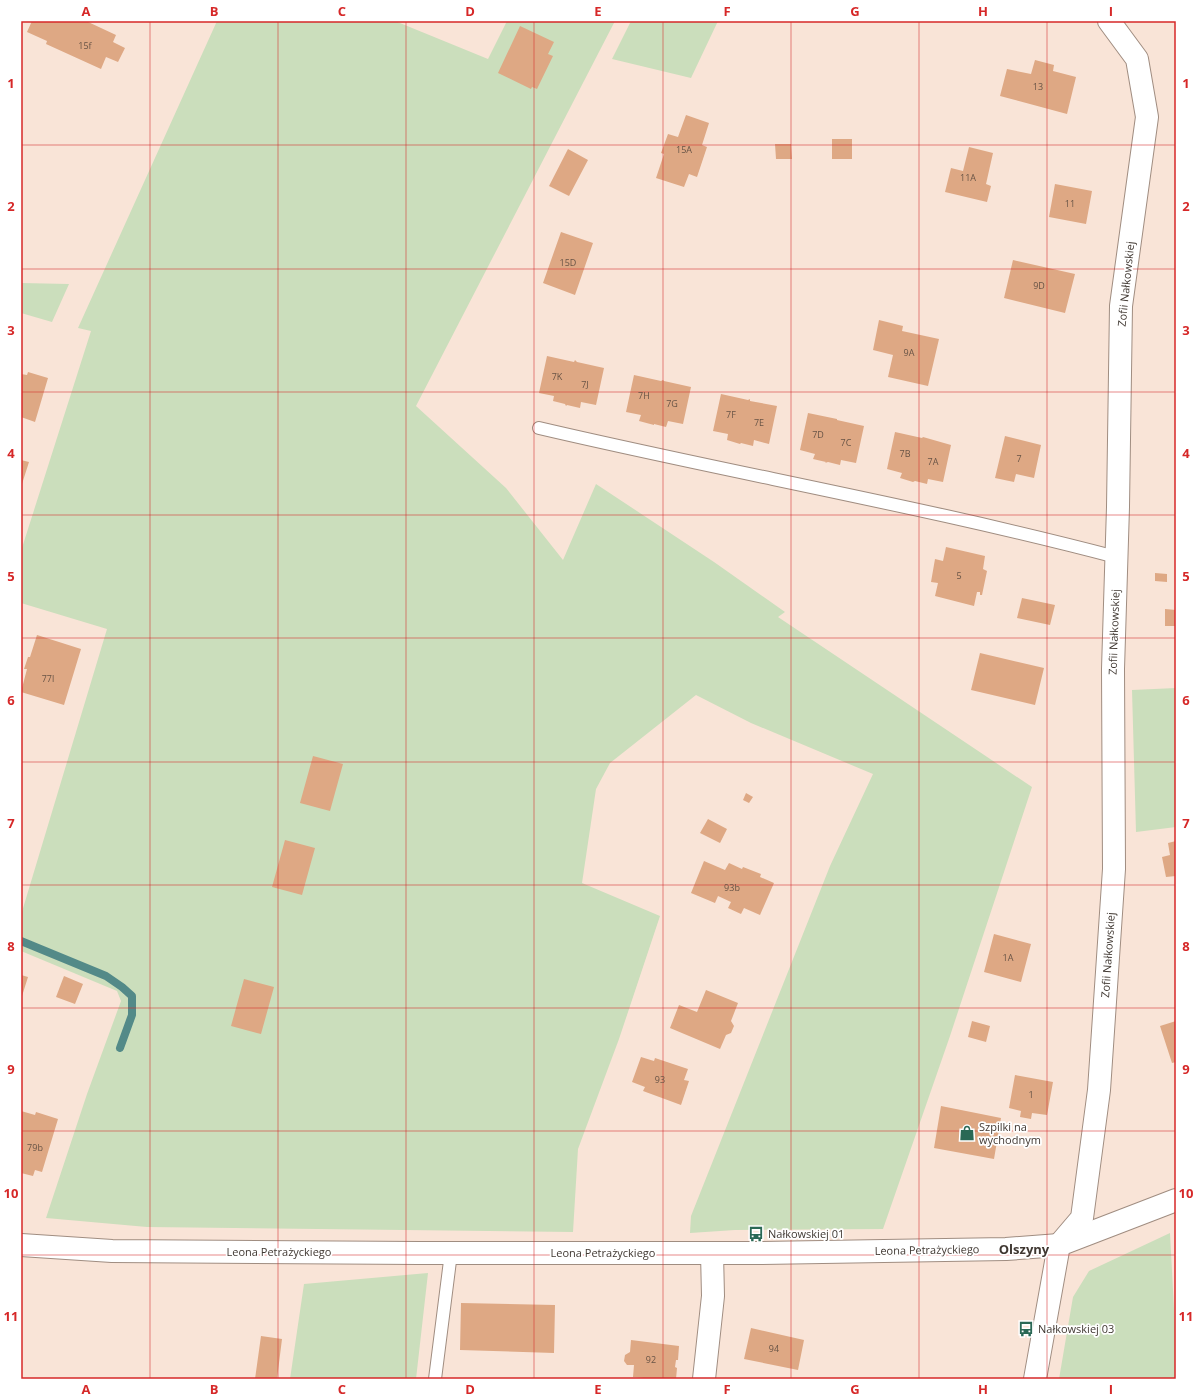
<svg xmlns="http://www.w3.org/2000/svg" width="1197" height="1400" viewBox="0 0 1197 1400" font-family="'Open Sans',sans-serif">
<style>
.green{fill:#cbdebc}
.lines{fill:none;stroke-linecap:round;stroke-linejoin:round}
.stream{stroke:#538a88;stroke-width:8}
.building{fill:#dea884}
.lane-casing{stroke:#a08d81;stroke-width:14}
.street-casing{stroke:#a08d81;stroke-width:24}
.secondary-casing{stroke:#a08d81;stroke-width:24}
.lane{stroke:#fff;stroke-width:12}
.street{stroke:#fff;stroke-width:22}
.secondary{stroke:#fff;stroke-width:22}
.grid{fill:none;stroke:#d62828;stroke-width:1;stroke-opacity:0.55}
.labels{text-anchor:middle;stroke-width:3.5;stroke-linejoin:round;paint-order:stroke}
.number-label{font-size:9px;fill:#685446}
.street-label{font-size:11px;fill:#403832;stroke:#fff}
.poi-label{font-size:11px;fill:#403832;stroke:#fff;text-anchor:start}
.quarter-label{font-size:13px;font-weight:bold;fill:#403832;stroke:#fff}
.neatline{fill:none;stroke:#d62828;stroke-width:1.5}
.grid-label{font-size:13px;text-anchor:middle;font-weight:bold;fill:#d62828}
</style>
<rect width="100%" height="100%" fill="#f9e4d7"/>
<path class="green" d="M217,21H395L488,59L507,21H615L416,406L506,488L563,560L596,484L714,562L785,612L778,617L1032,787L950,1036L883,1229L735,1230L690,1233L691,1216L830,866L873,774L751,723L696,695L610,763L596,789L582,883L660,916L619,1039L578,1149L573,1232L147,1227L46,1218L87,1094L121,1001L117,991L21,951V915L107,629L21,603V551L91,331L78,328Z
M631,21H718L691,78L612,59Z
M21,283L69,284L52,322L21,313Z
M1176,688V827L1136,832L1132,690Z
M1170,1233L1176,1347V1379H1059L1073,1297L1089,1271Z
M428,1273L416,1379H290L304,1284Z"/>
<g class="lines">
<path class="stream" d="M21,941L106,976L122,987L132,996V1015L120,1048"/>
</g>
<path class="building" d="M32,21H86L116,35L113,42L125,48L118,62L106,57L101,69L46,44L47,41L27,32Z
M520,26L554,42L548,54L553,56L537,89L532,87L531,89L498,73Z
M1035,60L1054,65L1053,71L1076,77L1067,114L1000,96L1007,69L1031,74Z
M686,115L709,123L702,145L707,147L697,177L689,174L684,187L656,178L664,154L661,153L668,134L678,137Z
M832,139H852V159H832Z
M775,144H791L792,159H776Z
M969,147L993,153L986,184L991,186L987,202L945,192L951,168L963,171Z
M568,149L588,160L569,196L549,186Z
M1055,184L1092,191L1086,224L1049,217Z
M561,232L593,243L575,295L543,283Z
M1013,260L1075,274L1065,313L1004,298Z
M879,320L903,326L902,331L939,339L928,386L888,377L893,355L873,350Z
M547,356L574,362L575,360L577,362L604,368L596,405L581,402L580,408L567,405L566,406L565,404L553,401L554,396L539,393Z
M28,372L48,378L35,422L21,417V374L27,375Z
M634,375L661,381L663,380L664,381L691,387L683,424L668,421L666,427L654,424V425L639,421L641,415L626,412Z
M721,394L748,400L750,399V401L777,406L769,444L754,440L753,446L741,443L740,444L727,440L728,434L713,431Z
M808,413L837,419V420L864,426L856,463L841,460L840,465L828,462L825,463L826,462L813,459L815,454L800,450Z
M895,432L922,438L923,437L951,445L943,482L928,479L927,484L915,481L913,482L900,478L902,473L887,469Z
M1005,436L1041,445L1034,478L1016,474L1014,482L995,478Z
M21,460L29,462L21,487Z
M946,547L985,556L983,569L987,571L982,595H980V592H977L974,606L935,596L938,583L931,582L935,559L943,561Z
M1155,573L1167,574V582L1155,581Z
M1022,598L1055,605L1050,625L1017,618Z
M1165,609L1176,610V626H1165Z
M37,635L81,649L64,705L21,692L27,669H24L28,657H30Z
M980,653L1044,668L1035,705L971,690Z
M313,756L343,764L330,811L300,803Z
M746,793L753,797L749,803L743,800Z
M708,819L727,829L720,843L700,833Z
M285,840L315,848L302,895L272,887Z
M1176,841V876L1166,877L1162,857L1170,855L1168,843Z
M704,861L725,870L729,863L742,869L743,867L761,874L760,877L774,883L760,915L744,908L741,914L728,908L731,902L718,896L715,903L691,893Z
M994,934L1031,944L1021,982L984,972Z
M21,975L28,977L22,996H21Z
M64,976L83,984L75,1004L56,997Z
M244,979L274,987L261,1034L231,1026Z
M706,990L738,1003L731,1021L734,1026L731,1033L726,1035L720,1049L670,1028L679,1005L697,1012Z
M972,1021L990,1026L986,1042L968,1037Z
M1176,1021V1062L1172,1063L1160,1026Z
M641,1057L654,1061L655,1058L688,1069L684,1080L689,1081L681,1105L643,1091L645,1087L632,1082Z
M1015,1075L1053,1082L1047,1115L1032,1113L1031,1119L1020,1117L1021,1111L1009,1108Z
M941,1106L1001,1118L994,1159L934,1148Z
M21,1111L35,1115L36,1112L58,1119L42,1172L35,1170L33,1176L21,1173Z
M461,1303L555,1305L554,1353L460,1350Z
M751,1328L804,1340L798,1370L744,1359Z
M261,1336L282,1339L277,1379H255Z
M631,1340L679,1346L678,1360H676L675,1367L677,1368L676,1379H654L633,1377L634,1365H627L624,1361L625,1355L630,1352Z"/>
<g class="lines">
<defs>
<path id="lane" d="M539,428C731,473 926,507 1116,557
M435,1379L451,1253"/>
<path id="street" d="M1059,1245L1082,1218L1099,1090L1114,869L1113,669L1118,507L1121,306L1147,117L1137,59L1109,21
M704,1379L713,1296L712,1253"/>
<path id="secondary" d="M21,1245L112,1251L419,1253H757L1006,1249L1059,1245L1176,1200
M1035,1379L1059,1245"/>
</defs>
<use href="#lane" class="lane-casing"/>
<use href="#street" class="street-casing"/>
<use href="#secondary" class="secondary-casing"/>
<use href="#lane" class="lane"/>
<use href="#street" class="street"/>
<use href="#secondary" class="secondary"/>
</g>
<path class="grid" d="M150,21V1379M278,21V1379M406,21V1379M534,21V1379M663,21V1379M791,21V1379M919,21V1379M1047,21V1379M21,145H1176M21,269H1176M21,392H1176M21,515H1176M21,638H1176M21,762H1176M21,885H1176M21,1008H1176M21,1131H1176M21,1255H1176"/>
<defs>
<symbol id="shop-bare" viewBox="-9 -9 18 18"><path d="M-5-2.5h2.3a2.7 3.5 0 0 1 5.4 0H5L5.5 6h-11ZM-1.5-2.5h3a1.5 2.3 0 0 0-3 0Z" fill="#2a6855" stroke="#fff" stroke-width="2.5" paint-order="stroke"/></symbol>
<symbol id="bus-bare" viewBox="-9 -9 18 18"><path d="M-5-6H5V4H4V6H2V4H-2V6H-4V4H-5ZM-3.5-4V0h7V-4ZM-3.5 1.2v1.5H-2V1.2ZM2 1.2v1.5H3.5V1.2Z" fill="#2a6855" stroke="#fff" stroke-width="2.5" paint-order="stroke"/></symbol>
</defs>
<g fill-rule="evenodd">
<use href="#shop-bare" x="956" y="1122" width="22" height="22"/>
<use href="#bus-bare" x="745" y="1223" width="22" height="22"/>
<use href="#bus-bare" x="1015" y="1318" width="22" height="22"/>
</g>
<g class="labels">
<g class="number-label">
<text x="85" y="49">15f</text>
<text x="1038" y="90">13</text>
<text x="684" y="153">15A</text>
<text x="968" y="181">11A</text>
<text x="1070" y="207">11</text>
<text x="568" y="266">15D</text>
<text x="1039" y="289">9D</text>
<text x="909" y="356">9A</text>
<text x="557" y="380">7K</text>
<text x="585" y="388">7J</text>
<text x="644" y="399">7H</text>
<text x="672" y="407">7G</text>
<text x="731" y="418">7F</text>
<text x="759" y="426">7E</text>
<text x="818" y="438">7D</text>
<text x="846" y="446">7C</text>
<text x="905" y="457">7B</text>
<text x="1019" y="462">7</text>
<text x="933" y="465">7A</text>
<text x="959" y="579">5</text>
<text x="48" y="682">77l</text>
<text x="732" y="891">93b</text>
<text x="1008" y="961">1A</text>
<text x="660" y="1083">93</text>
<text x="1031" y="1098">1</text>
<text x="35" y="1151">79b</text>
<text x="774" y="1352">94</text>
<text x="651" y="1363">92</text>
</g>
<g class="street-label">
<text transform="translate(1126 284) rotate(-84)" y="4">Zofii Nałkowskiej</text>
<text transform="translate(1114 632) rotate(-88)" y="4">Zofii Nałkowskiej</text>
<text transform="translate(1108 955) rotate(-86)" y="4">Zofii Nałkowskiej</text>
<text transform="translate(927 1250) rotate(-1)" y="4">Leona Petrażyckiego</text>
<text x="279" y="1256">Leona Petrażyckiego</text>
<text x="603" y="1257">Leona Petrażyckiego</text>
</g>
<g class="poi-label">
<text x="979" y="1131">Szpilki na<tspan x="979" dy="13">wychodnym</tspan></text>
<text x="768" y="1238">Nałkowskiej 01</text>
<text x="1038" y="1333">Nałkowskiej 03</text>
</g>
<g class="quarter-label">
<text x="1024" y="1254">Olszyny</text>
</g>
</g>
<rect width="1197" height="1400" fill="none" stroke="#ffffff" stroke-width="44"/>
<rect x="22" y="22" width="1153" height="1356" class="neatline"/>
<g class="grid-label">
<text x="86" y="16">A</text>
<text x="214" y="16">B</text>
<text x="342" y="16">C</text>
<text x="470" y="16">D</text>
<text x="598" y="16">E</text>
<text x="727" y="16">F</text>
<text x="855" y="16">G</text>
<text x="983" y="16">H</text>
<text x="1111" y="16">I</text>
<text x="11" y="88">1</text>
<text x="1186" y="88">1</text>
<text x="11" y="211">2</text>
<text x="1186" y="211">2</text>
<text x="11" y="335">3</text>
<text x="1186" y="335">3</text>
<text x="11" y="458">4</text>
<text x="1186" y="458">4</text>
<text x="11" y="581">5</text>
<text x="1186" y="581">5</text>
<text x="11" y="705">6</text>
<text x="1186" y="705">6</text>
<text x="11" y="828">7</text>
<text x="1186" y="828">7</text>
<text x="11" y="951">8</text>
<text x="1186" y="951">8</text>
<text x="11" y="1074">9</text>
<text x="1186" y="1074">9</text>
<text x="11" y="1198">10</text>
<text x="1186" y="1198">10</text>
<text x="11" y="1321">11</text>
<text x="1186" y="1321">11</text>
<text x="86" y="1394">A</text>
<text x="214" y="1394">B</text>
<text x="342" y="1394">C</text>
<text x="470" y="1394">D</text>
<text x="598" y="1394">E</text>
<text x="727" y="1394">F</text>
<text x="855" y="1394">G</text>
<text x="983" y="1394">H</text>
<text x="1111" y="1394">I</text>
</g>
</svg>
